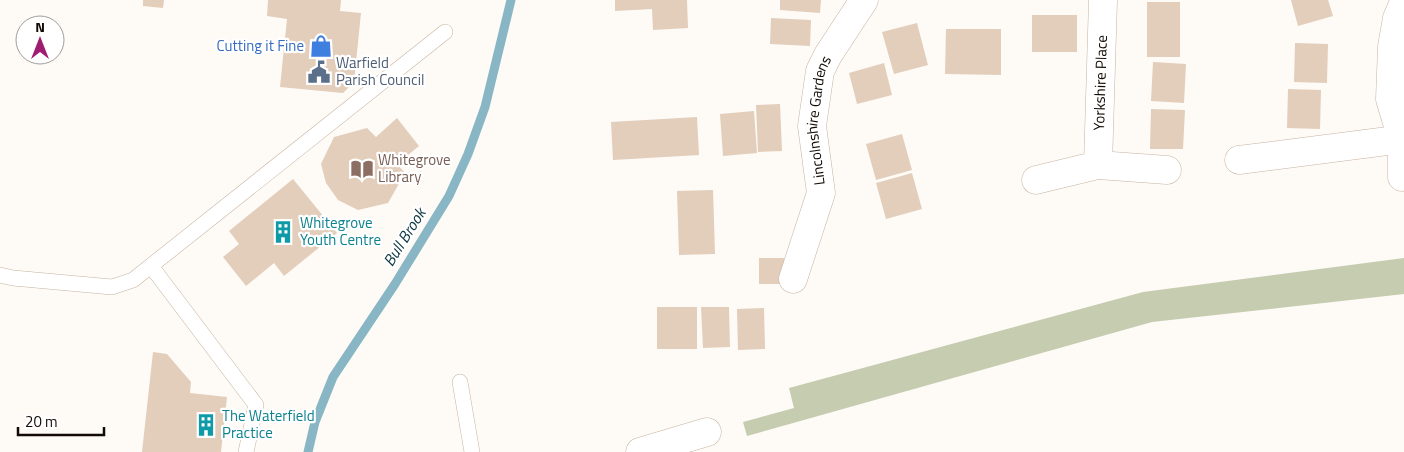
<svg xmlns="http://www.w3.org/2000/svg" width="1404" height="452" viewBox="0 0 1404 452" font-family="'Titillium Web',sans-serif">
<style>
.green{fill:#c5ccb0}
.lines{fill:none;stroke-linecap:round;stroke-linejoin:round}
.stream{stroke:#88b6c4;stroke-width:9}
.building{fill:#e2cebb}
.lane-casing{stroke:#c7b3a1;stroke-width:16}
.street-casing{stroke:#c7b3a1;stroke-width:29}
.lane{stroke:#fff;stroke-width:15}
.street{stroke:#fff;stroke-width:28}
.labels{text-anchor:middle;stroke-width:4.5;stroke-linejoin:round;paint-order:stroke}
.shop-label{font-size:15px;fill:#366cbe;stroke:#fff;text-anchor:end}
.service-label{font-size:15px;fill:#4e5e75;stroke:#fff;text-anchor:start}
.street-label{font-size:15px;fill:#110a05;stroke:#fff}
.education-label{font-size:15px;fill:#785e54;stroke:#fff;text-anchor:start}
.culture-label{font-size:15px;fill:#0d838f;stroke:#fff;text-anchor:start}
.water-label{font-size:16px;font-style:italic;fill:#0b3742;stroke:#fff}
</style>
<rect width="100%" height="100%" fill="#fefaf6"/>
<path class="green" d="M1404,258V294L1152,322L747,436L743,422L794,408L789,388L1143,292Z"/>
<g class="lines">
<path class="stream" d="M308,452L315,422L333,377L395,284L449,196L468,154L485,107L511,0"/>
</g>
<path class="building" d="M143,0H164L163,8L143,6Z
M268,0H341L340,11L361,13L354,82L343,93L280,87L287,19L267,16Z
M615,0H687L688,28L653,30L652,9L615,11Z
M780,0H821L820,13L780,10Z
M1291,0H1328L1333,16L1298,26Z
M1147,2H1180V57H1147Z
M1032,15H1077V52H1032Z
M771,18L811,20L810,46L770,44Z
M917,23L928,65L894,74L882,32Z
M946,29H1001V75L945,74Z
M1295,43L1328,44L1327,83L1294,82Z
M1153,62L1186,64L1184,103L1151,101Z
M884,63L892,95L857,104L849,73Z
M1288,89L1321,90L1320,129L1287,128Z
M780,104L782,151L758,152L756,105Z
M1151,109L1185,110L1183,149H1150Z
M754,111L757,153L723,156L720,114Z
M697,117L699,155L613,160L611,122Z
M397,118L419,146L397,164L405,173L388,203L358,210L338,200L326,183L321,164L334,137L367,128L376,137Z
M902,134L912,170L876,180L866,144Z
M912,173L922,209L886,219L876,183Z
M293,179L337,233L284,276L274,263L246,286L223,257L239,244L229,231Z
M713,190L715,254L679,255L677,191Z
M759,258H784V284H759Z
M657,307H697V349H657Z
M701,307H729L730,347L703,348Z
M764,308L765,349L738,350L737,309Z
M153,352L167,354L191,382L190,393L227,397L221,452H142Z"/>
<g class="lines">
<defs>
<path id="lane" d="M151,266L256,405L246,452
M0,275L13,278L112,287L133,280L445,32
M460,382L472,452"/>
<g id="street">
<path d="M1239,160L1404,139"/>
<path d="M1098,165L1167,170"/>
<path d="M1402,177V139L1390,99L1392,47L1397,18L1404,2"/>
<path id="s1" d="M1036,180L1098,165L1103,0"/>
<path id="s2" d="M793,279L821,193L812,126L820,71L828,55L864,0"/>
<path d="M640,452L707,432"/>
</g>
</defs>
<use href="#lane" class="lane-casing"/>
<use href="#street" class="street-casing"/>
<use href="#lane" class="lane"/>
<use href="#street" class="street"/>
</g>
<defs>
<symbol id="shop-bare" viewBox="-9 -9 18 18"><path d="M-5-2.5h2.3a2.7 3.5 0 0 1 5.4 0H5L5.5 6h-11ZM-1.5-2.5h3a1.5 2.3 0 0 0-3 0Z" fill="#3f7fe0" stroke="#fff" stroke-width="2.5" paint-order="stroke"/></symbol>
<symbol id="civic-bare" viewBox="-9 -9 18 18"><path d="M-.6-6.5H3V-4.5H.6V-3L4-1V1h2V6H-6V1h2V-1L-.6-3ZM-1.2 2.5V6h2.4V2.5Z" fill="#5c6f8a" stroke="#fff" stroke-width="2.5" paint-order="stroke"/></symbol>
<symbol id="library-bare" viewBox="-9 -9 18 18"><path d="M-6-4Q-3-5.5-.7-3.5V5Q-3 3-6 4ZM6-4Q3-5.5 .7-3.5V5Q3 3 6 4Z" fill="#8d6e63" stroke="#fff" stroke-width="2.5" paint-order="stroke"/></symbol>
<symbol id="building-bare" viewBox="-9 -9 18 18"><path d="M-4-6H4V6H1V3H-1V6H-4ZM-2.5-4.3h1.7v1.8h-1.7ZM.8-4.3h1.7v1.8H.8ZM-2.5-1h1.7V.8h-1.7ZM.8-1h1.7V.8H.8Z" fill="#0f9aa8" stroke="#fff" stroke-width="2.5" paint-order="stroke"/></symbol>
</defs>
<g fill-rule="evenodd">
<use href="#shop-bare" x="305" y="30" width="32" height="32"/>
<use href="#civic-bare" x="303" y="56" width="32" height="32"/>
<use href="#library-bare" x="346" y="153" width="32" height="32"/>
<use href="#building-bare" x="267" y="216" width="32" height="32"/>
<use href="#building-bare" x="190" y="409" width="32" height="32"/>
</g>
<g class="labels">
<g class="shop-label">
<text x="304" y="51">Cutting it Fine</text>
</g>
<g class="service-label">
<text x="336" y="68">Warfield<tspan x="336" dy="17">Parish Council</tspan></text>
</g>
<g class="street-label">
<text dy="5" stroke="none"><textPath href="#s1" startOffset="146">Yorkshire Place</textPath></text>
<text dy="5" stroke="none"><textPath href="#s2" startOffset="164">Lincolnshire Gardens</textPath></text>
</g>
<g class="education-label">
<text x="378" y="165">Whitegrove<tspan x="378" dy="17">Library</tspan></text>
</g>
<g class="culture-label">
<text x="300" y="228">Whitegrove<tspan x="300" dy="17">Youth Centre</tspan></text>
<text x="222" y="421">The Waterfield<tspan x="222" dy="17">Practice</tspan></text>
</g>
<g class="water-label">
<text transform="translate(404 237) rotate(-58)" y="6">Bull Brook</text>
</g>
</g>
<g transform="translate(40 40)"><circle r="24" fill="#ffffff" stroke="#a09d9b"/>
<path d="M0-4L9 19L0 12L-9 19Z" fill="#9e1d70"/>
<text y="-8" font-size="14" font-weight="bold" text-anchor="middle" fill="#110a05">N</text>
</g>
<path d="M18 427v8h86v-8" fill="none" stroke="#110a05" stroke-width="2.5"/>
<text x="25" y="427" font-size="15" fill="#110a05" stroke="#ffffff" stroke-width="4" paint-order="stroke">20 m</text>
</svg>
